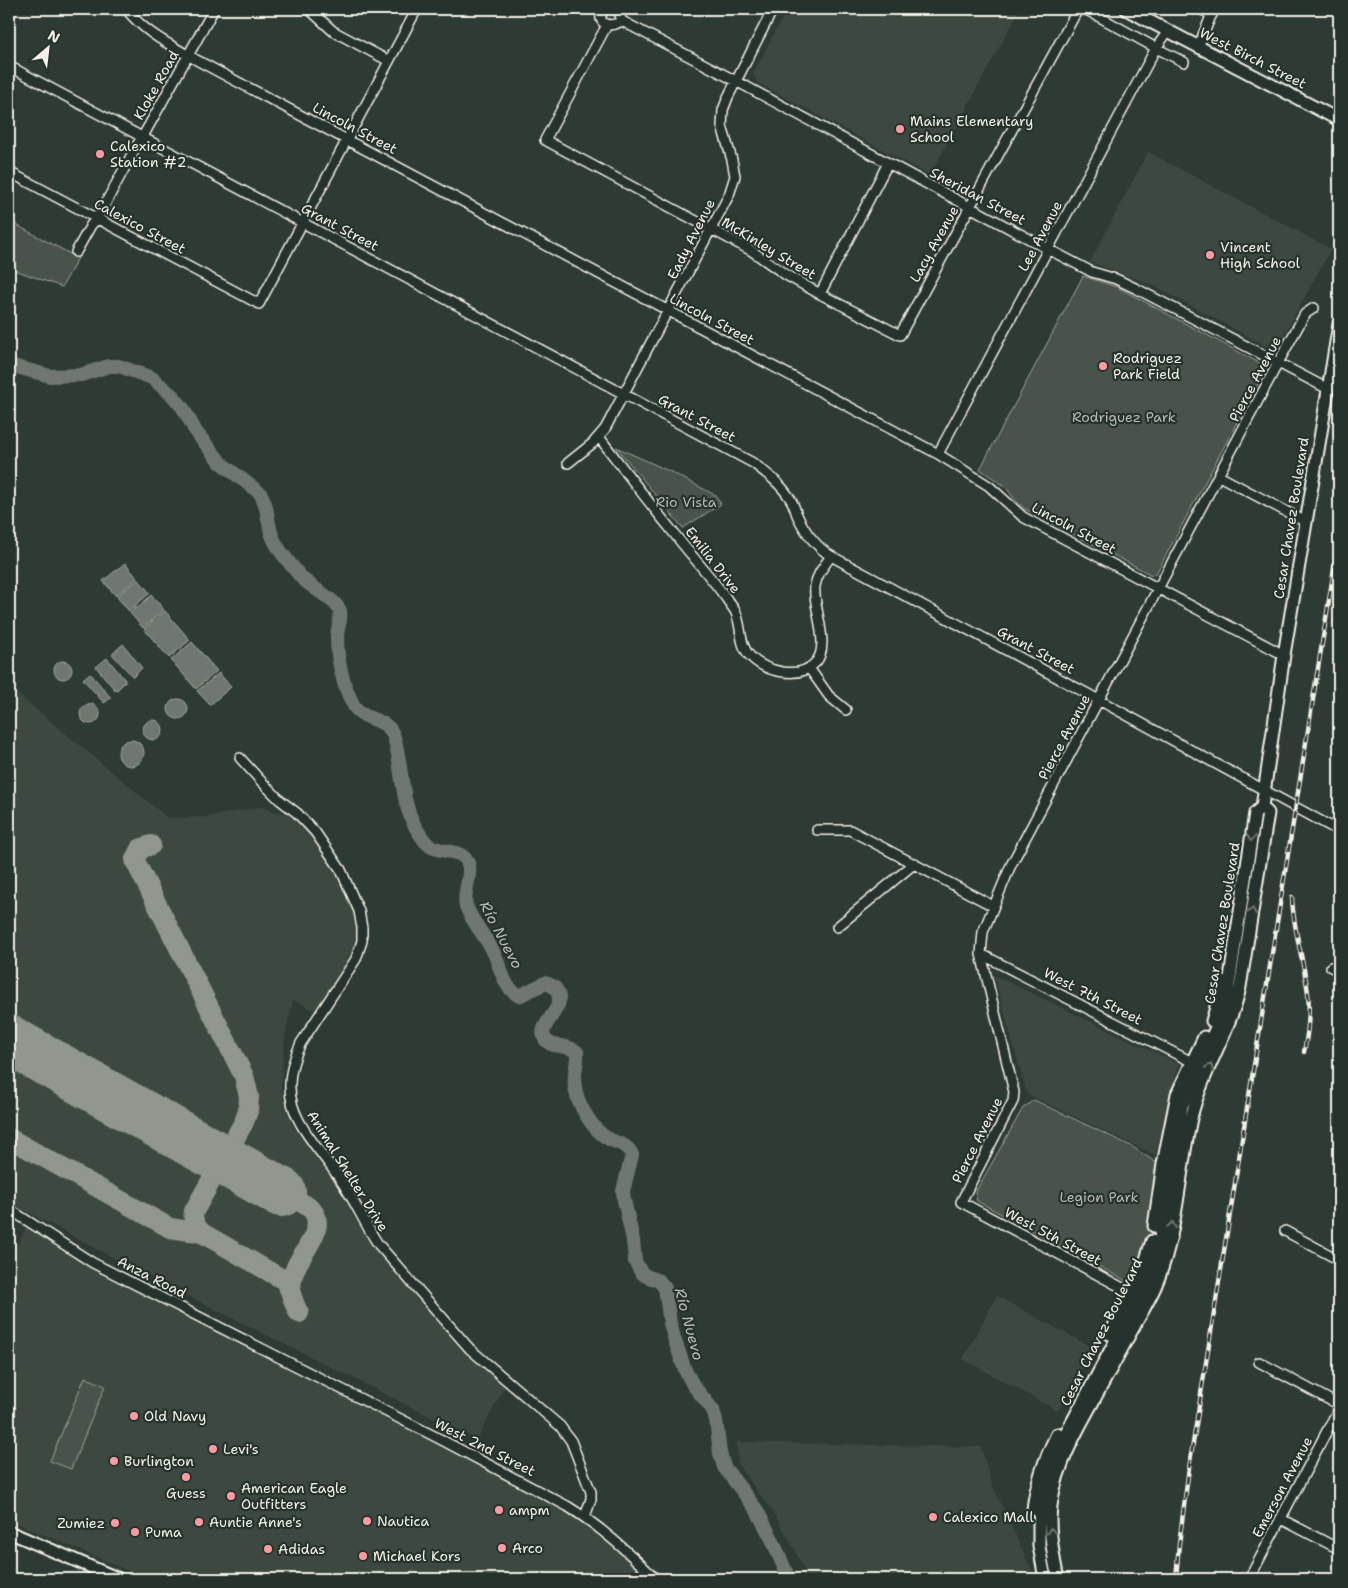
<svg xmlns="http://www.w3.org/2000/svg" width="1348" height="1588" viewBox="0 0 1348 1588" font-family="'Shantell Sans',sans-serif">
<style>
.built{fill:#3c4841}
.green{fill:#48524c;stroke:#9ea29a}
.water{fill:#6f7770;stroke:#a4a8a0}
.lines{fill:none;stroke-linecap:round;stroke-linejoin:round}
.river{stroke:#6f7770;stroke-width:14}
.taxiway{stroke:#91968e;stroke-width:20}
.runway{stroke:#91968e;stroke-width:50}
.minor-casing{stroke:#f4f1e8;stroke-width:12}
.major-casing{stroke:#f4f1e8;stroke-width:15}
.minor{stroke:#26332d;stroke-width:9}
.major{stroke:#26332d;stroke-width:11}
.rail-casing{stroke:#f4f1e8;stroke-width:4.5}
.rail{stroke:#26332d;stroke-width:2.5;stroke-dasharray:8;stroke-linecap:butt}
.oneway{stroke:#6e766e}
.poi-dot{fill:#ff9aa2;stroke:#26332d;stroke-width:2}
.labels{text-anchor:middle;stroke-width:4.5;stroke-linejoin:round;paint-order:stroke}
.street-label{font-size:14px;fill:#f4f1e8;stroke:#26332d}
.poi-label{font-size:14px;fill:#f4f1e8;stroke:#26332d;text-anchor:start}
.park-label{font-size:14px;fill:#b8b9b1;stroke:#26332d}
.water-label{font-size:15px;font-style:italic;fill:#b8bab2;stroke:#26332d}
</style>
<rect width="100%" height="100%" fill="#2e3b34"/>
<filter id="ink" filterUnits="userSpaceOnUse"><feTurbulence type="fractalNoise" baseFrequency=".02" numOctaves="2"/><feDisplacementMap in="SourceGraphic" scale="10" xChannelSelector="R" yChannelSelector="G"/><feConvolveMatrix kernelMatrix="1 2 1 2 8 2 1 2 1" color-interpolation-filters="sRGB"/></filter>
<g filter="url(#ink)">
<path class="built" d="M787,9H1020L930,175L758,83L753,74Z
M1148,152L1331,249L1275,351L1151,284L1090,262Z
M9,687L168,818L206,817L261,807L276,812L290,814L295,816L303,824L334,867L349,896L355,917L357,930L356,942L351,960L316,1011L293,1000L285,1036L283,1058L281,1086L285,1104L288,1114L297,1132L338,1187L358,1224L376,1251L414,1292L446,1331L472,1357L506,1384L477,1440L138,1271L9,1202Z
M994,975L1179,1064L1155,1155L1027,1094Z
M29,1221L93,1263L567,1506L656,1579H148L9,1520V1263Z
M997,1296L1093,1348L1058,1411L963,1359Z
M737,1442L981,1447L992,1485L1036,1579H808L794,1548L773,1512L738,1465Z"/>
<path class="green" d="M9,221L78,258L62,287L9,268Z
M1083,276L1117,287L1263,365L1265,370L1157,572L1152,575L1025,509L1015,500L1006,487L980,469Z
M616,447L671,472L715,495L721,504L683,528Z
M1034,1100L1131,1146L1166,1169L1155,1242L1134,1285L977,1201L975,1193L1023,1108Z
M85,1377L105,1386L71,1469L50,1461Z"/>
<path class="water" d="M125,563L137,578L116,596L103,581Z
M138,579L150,593L129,611L117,597Z
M152,595L164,610L143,628L130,613Z
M165,611L190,640L169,658L144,629Z
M192,642L217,671L196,689L171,660Z
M123,644L142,668L133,677L112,654Z
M107,658L125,680V682L117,690H115L96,667Z
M54 670a9 9 0 1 1 18 0a9 9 0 1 1-18 0Z
M90,673L111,698L104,703L83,679Z
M219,673L231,687L210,705L197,691Z
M168 709a10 10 0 1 1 20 0a10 10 0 1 1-20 0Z
M80 714a10 10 0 1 1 20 0a10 10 0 1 1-20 0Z
M143 730a10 10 0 1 1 20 0a10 10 0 1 1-20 0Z
M118 753a13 13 0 1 1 26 0a13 13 0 1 1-26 0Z"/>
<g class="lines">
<path class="river" d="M9,365L50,376L81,375L109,366H119L152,378L173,396L183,408L196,432L221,463L260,493C268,505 267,519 271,532C276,549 290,563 300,576C309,587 336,599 340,611C342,620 337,628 337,637C337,660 343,686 354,706C364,722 388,717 394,737C403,766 400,801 416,828C419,833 425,843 430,846C441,853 460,849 467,861C474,873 462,892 466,906C472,922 485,936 493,951C499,963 501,975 508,986C512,991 514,993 519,996L545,983C549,984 552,985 555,988C571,1007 535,1024 545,1039C551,1049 567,1043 577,1052C578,1063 573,1075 575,1087C577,1104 593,1130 607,1138C617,1144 627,1143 632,1155L623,1191L624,1200L633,1240L635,1261L641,1272L646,1276L659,1281L665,1288L670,1323L675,1341L685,1370L693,1385L713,1410L716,1420L720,1453L724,1467L756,1509L772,1539L789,1579"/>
<path class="taxiway" d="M151,845L140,849L135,859L136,863L244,1076L249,1097L248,1111L244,1122L194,1211C192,1220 195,1226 202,1233L284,1280C292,1290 292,1302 299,1313
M9,1138L170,1228L202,1233
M281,1192C290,1197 304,1202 312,1210C327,1227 303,1251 296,1267C292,1275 291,1285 291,1294"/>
<path class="runway" d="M9,1040L281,1192"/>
<defs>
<path id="minor" d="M126,9C145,32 163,41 189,56L938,454L989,486L1023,517L1284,655
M309,9L333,31L389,61
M605,9C587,30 635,30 616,9
M1085,9L1156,48L1184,62
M1200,9L1212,15
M620,20L736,81L1048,249L1092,272L1116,279L1137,289L1328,389
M607,25L545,140L752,251L786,275L820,294L900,335L1078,9
M1198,47L1214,9
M9,66L753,463C766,473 780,483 789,497C793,502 795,509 797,515C805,532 815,546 831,556L1099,700L1339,831
M9,172L259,304L417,9
M76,252L91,225L97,219L137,145L142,138L214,9
M820,294L888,163
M599,437C622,467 645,498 669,527C687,551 708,573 726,598C729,603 734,608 736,613C742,627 739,645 750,656C765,672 799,680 815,663C832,646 812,607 815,586C817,574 824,566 831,556
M938,454L1156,48L1168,31
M568,463L593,443L605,429L729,195L735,176L732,160L722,126L723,110L728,97L773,9
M1219,476L1306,522
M809,668L829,696L846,710
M240,758L261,781L280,800L297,813L315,832L341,870L359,911L362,928V941L356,959L301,1043C271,1105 307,1131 339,1178C354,1199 364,1223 378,1244L470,1349L560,1426L571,1441L591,1492V1499L585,1517
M817,830H850L993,906
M837,927L915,863
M981,954L1192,1062
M1331,967L1339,971
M9,1209L93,1263L436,1437L567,1506C600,1526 628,1552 656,1579
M1285,1231L1339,1260
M1132,1293L961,1202L1013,1101L1014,1092L981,954L983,932L1011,865L1278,363L1305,314L1314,308
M1259,1362L1339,1405
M1281,1519L1339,1549
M1249,1579L1339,1408"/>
<path id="major" d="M1126,9L1339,120
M1212,1021L1215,1011L1222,981
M1154,1226L1163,1164L1177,1094L1204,1037
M1110,1334L1142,1272L1152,1241
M1033,1509C1036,1482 1045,1458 1057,1434
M9,1532L119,1579
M1045,1579L1039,1546V1525L1040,1509L1045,1486L1052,1463L1063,1439L1141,1293L1154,1265L1159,1245L1182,1106L1226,1004L1255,813L1262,807L1284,655L1339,324
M1058,1579C1054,1560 1050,1539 1050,1519C1051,1479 1071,1441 1090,1407C1104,1381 1118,1356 1132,1330C1140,1316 1148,1302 1155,1287C1178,1235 1179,1169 1192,1114C1203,1070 1230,1032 1240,987L1268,813L1262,807"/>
</defs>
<use href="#minor" class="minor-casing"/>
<use href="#major" class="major-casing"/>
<use href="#minor" class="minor"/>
<use href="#major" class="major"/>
<defs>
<path id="rail" d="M1292,897C1293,930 1304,961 1308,993C1310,1013 1308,1033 1304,1052
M1176,1579L1179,1544L1189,1468L1339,538"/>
</defs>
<use href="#rail" class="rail-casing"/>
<use href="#rail" class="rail"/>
</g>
<defs><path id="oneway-chevron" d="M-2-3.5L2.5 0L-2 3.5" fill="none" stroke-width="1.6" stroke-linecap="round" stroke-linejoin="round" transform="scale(1.25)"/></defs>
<g class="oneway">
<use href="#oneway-chevron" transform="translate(1251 838) rotate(98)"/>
<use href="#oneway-chevron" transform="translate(1252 911) rotate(-81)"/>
<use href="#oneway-chevron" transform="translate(1210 1067) rotate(-66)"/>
<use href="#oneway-chevron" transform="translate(1172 1225) rotate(-81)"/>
<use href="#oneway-chevron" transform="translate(1051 1531) rotate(-94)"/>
</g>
</g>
<g class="poi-dot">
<circle cx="900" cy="129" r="5"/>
<circle cx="100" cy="154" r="5"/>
<circle cx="1210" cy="255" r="5"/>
<circle cx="1103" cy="366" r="5"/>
<circle cx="134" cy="1416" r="5"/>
<circle cx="213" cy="1449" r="5"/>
<circle cx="114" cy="1461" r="5"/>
<circle cx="186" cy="1477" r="5"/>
<circle cx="231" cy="1496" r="5"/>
<circle cx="499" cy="1510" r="5"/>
<circle cx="933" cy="1517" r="5"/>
<circle cx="367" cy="1521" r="5"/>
<circle cx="199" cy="1522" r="5"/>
<circle cx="115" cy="1523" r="5"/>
<circle cx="135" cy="1532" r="5"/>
<circle cx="502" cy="1548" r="5"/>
<circle cx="268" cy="1549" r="5"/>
<circle cx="363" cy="1556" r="5"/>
</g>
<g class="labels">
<g class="street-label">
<text transform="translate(1253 58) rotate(27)" y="5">West Birch Street</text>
<text transform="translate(156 85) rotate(-61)" y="5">Kloke Road</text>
<text transform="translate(355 128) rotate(28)" y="5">Lincoln Street</text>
<text transform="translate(978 196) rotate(28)" y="5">Sheridan Street</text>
<text transform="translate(140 226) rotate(28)" y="5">Calexico Street</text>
<text transform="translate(340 227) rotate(28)" y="5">Grant Street</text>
<text transform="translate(1040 236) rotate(-62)" y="5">Lee Avenue</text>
<text transform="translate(691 239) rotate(-63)" y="5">Eady Avenue</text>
<text transform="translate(934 244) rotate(-61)" y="5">Lacy Avenue</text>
<text transform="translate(769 248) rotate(31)" y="5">McKinley Street</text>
<text transform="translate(712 319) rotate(28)" y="5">Lincoln Street</text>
<text transform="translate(1255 379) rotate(-62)" y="5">Pierce Avenue</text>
<text transform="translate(697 418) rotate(28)" y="5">Grant Street</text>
<text transform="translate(1291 518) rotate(-81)" y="5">Cesar Chavez Boulevard</text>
<text transform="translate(1074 528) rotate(28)" y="5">Lincoln Street</text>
<text transform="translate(713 560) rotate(52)" y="5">Emilia Drive</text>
<text transform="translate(1036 650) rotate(28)" y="5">Grant Street</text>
<text transform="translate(1064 737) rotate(-62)" y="5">Pierce Avenue</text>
<text transform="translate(1222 923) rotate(-81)" y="5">Cesar Chavez Boulevard</text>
<text transform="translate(1093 996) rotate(27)" y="5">West 7th Street</text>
<text transform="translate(977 1140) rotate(-63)" y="5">Pierce Avenue</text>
<text transform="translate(348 1171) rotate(58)" y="5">Animal Shelter Drive</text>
<text transform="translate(1053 1236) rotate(28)" y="5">West 5th Street</text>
<text transform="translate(152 1277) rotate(27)" y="5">Anza Road</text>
<text transform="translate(1101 1332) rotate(-63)" y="5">Cesar Chavez Boulevard</text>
<text transform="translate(485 1447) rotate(27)" y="5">West 2nd Street</text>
<text transform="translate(1282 1487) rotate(-62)" y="5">Emerson Avenue</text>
</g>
<g class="poi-label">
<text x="910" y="126">Mains Elementary<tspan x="910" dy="16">School</tspan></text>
<text x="110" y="151">Calexico<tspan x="110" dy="16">Station #2</tspan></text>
<text x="1220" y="252">Vincent<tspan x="1220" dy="16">High School</tspan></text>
<text x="1113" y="363">Rodriguez<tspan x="1113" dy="16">Park Field</tspan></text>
<text x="144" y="1421">Old Navy</text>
<text x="223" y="1454">Levi's</text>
<text x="124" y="1466">Burlington</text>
<text x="241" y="1493">American Eagle<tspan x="241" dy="16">Outfitters</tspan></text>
<text x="186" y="1498" text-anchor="middle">Guess</text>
<text x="509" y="1515">ampm</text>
<text x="943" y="1522">Calexico Mall</text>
<text x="377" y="1526">Nautica</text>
<text x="209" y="1527">Auntie Anne's</text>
<text x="105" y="1528" text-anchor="end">Zumiez</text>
<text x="145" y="1537">Puma</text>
<text x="512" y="1553">Arco</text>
<text x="278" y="1554">Adidas</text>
<text x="373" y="1561">Michael Kors</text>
</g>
<g class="park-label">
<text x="1124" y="422">Rodriguez Park</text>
<text x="686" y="507">Rio Vista</text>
<text x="1099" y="1202">Legion Park</text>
</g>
<g class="water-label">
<text transform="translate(501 935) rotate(62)" y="5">Río Nuevo</text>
<text transform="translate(689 1324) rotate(75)" y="5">Río Nuevo</text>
</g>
</g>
<rect width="1348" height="1588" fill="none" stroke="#26332d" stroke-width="30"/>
<rect x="15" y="15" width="1318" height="1558" fill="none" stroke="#f4f1e8" stroke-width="2" filter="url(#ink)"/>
<g transform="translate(48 48) rotate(28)" stroke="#26332d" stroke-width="4" paint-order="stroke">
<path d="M0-4L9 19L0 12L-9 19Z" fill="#f4f1e8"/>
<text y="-8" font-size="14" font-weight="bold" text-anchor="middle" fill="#f4f1e8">N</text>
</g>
</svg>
